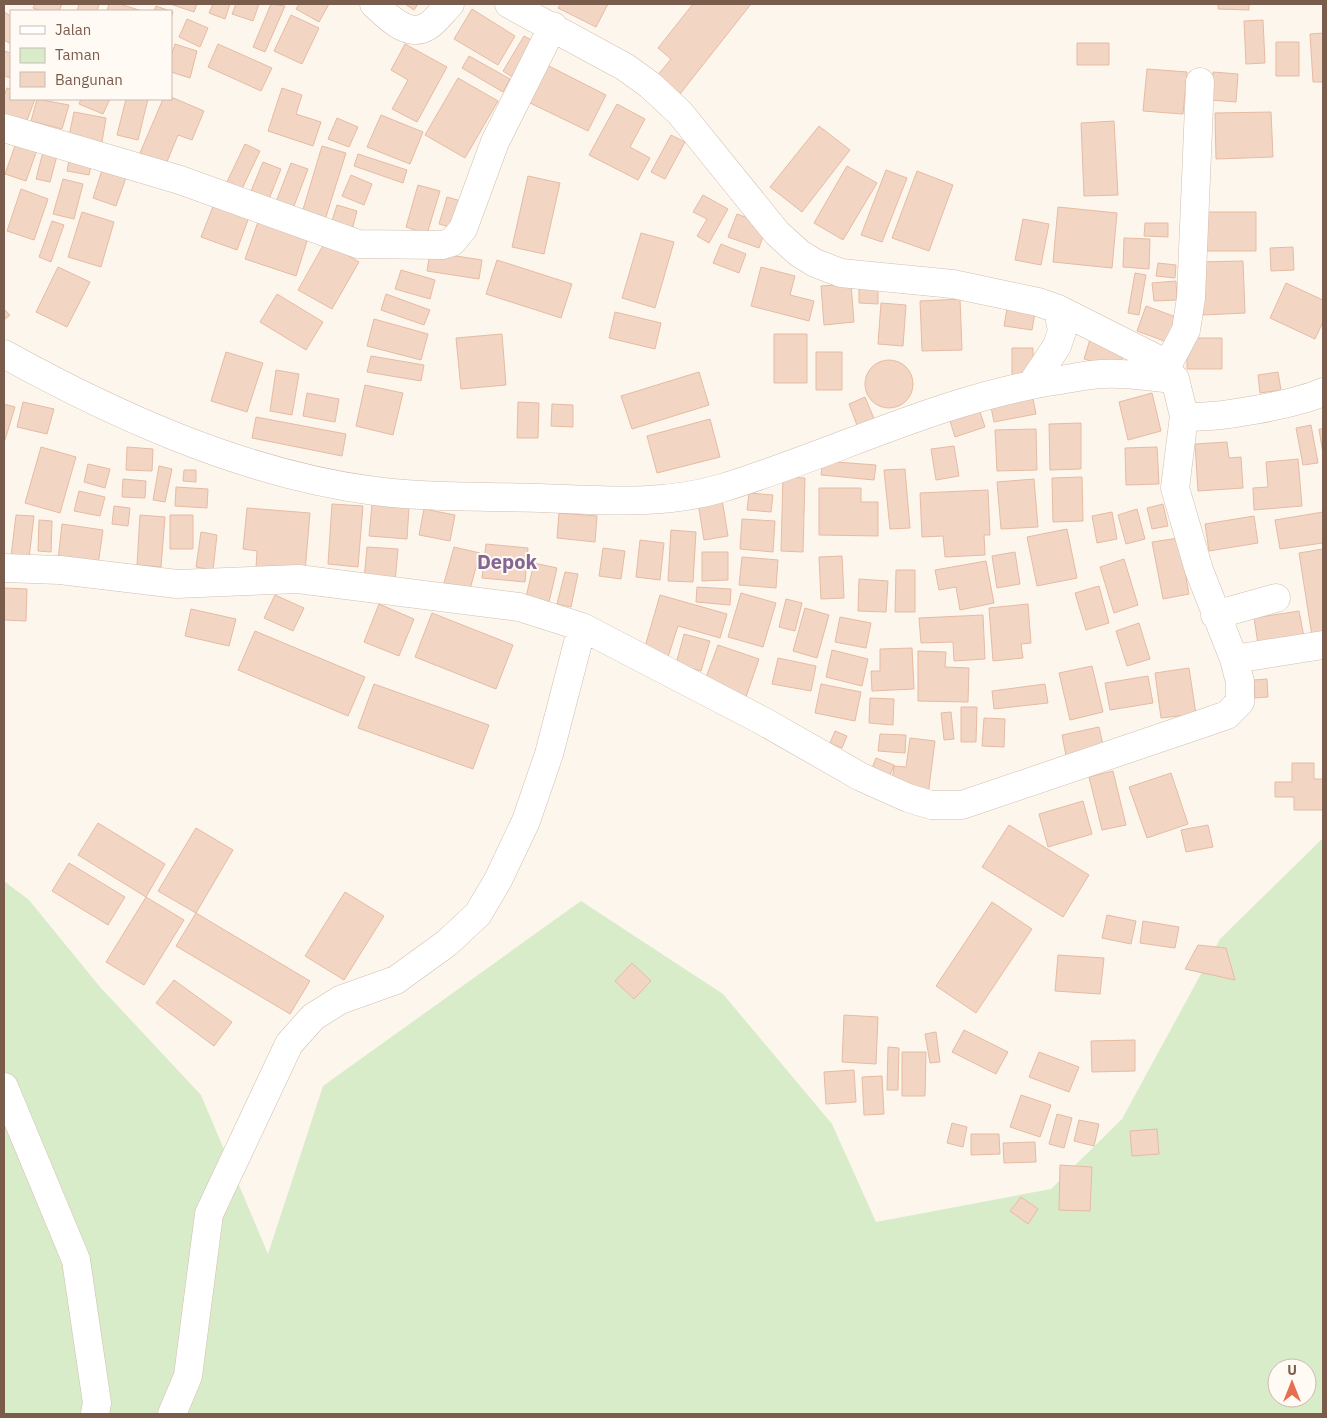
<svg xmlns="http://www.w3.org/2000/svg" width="1327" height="1418" viewBox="0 0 1327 1418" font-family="'IBM Plex Sans',sans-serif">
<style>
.green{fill:#d8ecc9;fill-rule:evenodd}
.building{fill:#f3d5c3;stroke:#e6bba3}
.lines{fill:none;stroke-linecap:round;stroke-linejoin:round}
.minor-casing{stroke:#d1beb0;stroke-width:29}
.minor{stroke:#fff;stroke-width:28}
.labels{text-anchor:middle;stroke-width:4;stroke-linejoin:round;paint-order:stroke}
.quarter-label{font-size:20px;font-weight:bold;fill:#846695;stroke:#fffaf3}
</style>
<rect width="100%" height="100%" fill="#fdf6ec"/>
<path class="green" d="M1323,838V1414H4V881L29,900L100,987L201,1095L268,1254L323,1086L581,901L723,994L832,1124L876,1222L1051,1189L1122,1119L1220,939ZM1277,1368H1307V1398H1277Z"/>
<path class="building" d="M35,4H62L59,11H41L33,8Z
M79,4H99L97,11H77Z
M109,4H120L142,11H107Z
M170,4H197L194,12Z
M213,4H230L225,19L209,13Z
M236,4H259L253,21L232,14Z
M271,4L285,6L265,52L253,47Z
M299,4H329L319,22L296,9Z
M405,4H418L414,10Z
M561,4H608L596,27L558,8Z
M693,4H751L680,94L657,76L671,59L658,48Z
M1218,4H1249V10L1218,9Z
M156,6L173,12L171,18V11H154Z
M472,9L515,36L498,65L454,39Z
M4,12L11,16V44L4,40Z
M291,15L319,28L302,64L274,51Z
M187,19L208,28L200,47L179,37Z
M1263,20L1265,63L1246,64L1244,21Z
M1323,33V82H1313L1310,34Z
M524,36L537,43L515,79L503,71Z
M1276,42H1299V76H1276Z
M1077,43H1109V65H1077Z
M175,44L197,51L190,78L171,72V56Z
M218,44L272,68L261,91L208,67Z
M405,44L447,67L417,122L392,109L408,80L391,70Z
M4,51L11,53V78L4,76Z
M469,56L510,79L503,92L462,68Z
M545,64L606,95L588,131L526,101Z
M1147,69L1187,72L1183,114L1143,111Z
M1213,72L1238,74L1236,102L1211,100Z
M458,78L498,101L465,158L425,135Z
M7,88L11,89V99H35L26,123L4,116V96Z
M282,88L302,95L296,114L321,122L313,146L268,131Z
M171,97L204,111L192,140L178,135L166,164L140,153L163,99Z
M37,99L69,105L62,129L31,121Z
M81,99H110L103,114L79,104Z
M126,99H148L138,140L117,135Z
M617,104L645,119L630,147L650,158L638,180L589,155Z
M74,112L106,118L102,142L69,136Z
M1271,112L1273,157L1216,159L1215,113Z
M381,115L423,132L410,164L367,147Z
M337,118L358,127L349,147L328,139Z
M1114,121L1118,195L1084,196L1081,123Z
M819,126L850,150L802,212L770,187Z
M671,135L685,142L665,179L651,172Z
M17,140L38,147L26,181L5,174Z
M245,144L260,151L240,193L225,186Z
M322,146L346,153L325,220L302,213Z
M44,148L58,152L50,182L36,179Z
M358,154L407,170L403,183L354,166Z
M70,155L92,161L89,175L67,171Z
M263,162L281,169L269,199L251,191Z
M291,163L308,169L291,214L274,207Z
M104,164L128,172L116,206L93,198Z
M847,166L877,183L843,240L814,223Z
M886,170L907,178L882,242L861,235Z
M917,171L953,185L929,251L892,238Z
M351,175L372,184L364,205L342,196Z
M528,176L560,183L544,254L512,247Z
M63,179L83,184L74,219L53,214Z
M418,185L440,191L427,234L406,227Z
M21,189L48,199L34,240L7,231Z
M703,195L728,209L709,243L697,236L707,219L693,212Z
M447,197L461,201L453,228L439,224Z
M214,204L249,217L237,250L201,237Z
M337,205L357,211L352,230L331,224Z
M1058,207L1117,213L1112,268L1053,262Z
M82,212L114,222L101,267L68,257Z
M1206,212H1256V251H1206Z
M737,214L767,225L759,248L728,237Z
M259,219L309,235L296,276L245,259Z
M1023,219L1049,224L1041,265L1015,260Z
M52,221L64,225L51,262L39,257Z
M1145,223H1168V237L1144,236Z
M641,233L674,242L655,308L622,298Z
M1124,238L1150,239L1149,269L1123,267Z
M325,242L359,262L332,309L298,290Z
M721,244L746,254L739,273L713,263Z
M1293,247L1294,270L1271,271L1270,248Z
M430,252L482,260L479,279L427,271Z
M497,260L572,284L561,318L486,294Z
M1243,261L1245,313L1203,315L1200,262Z
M1158,263L1176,265L1175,278L1156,276Z
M58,267L90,282L67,327L36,312Z
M761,267L795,276L790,295L814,301L809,321L751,306Z
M401,270L435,280L430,299L395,289Z
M1135,273L1146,275L1139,315L1128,313Z
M859,279H878V304L859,303Z
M1176,281L1177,300L1154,301L1152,283Z
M1286,283L1323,300V322L1315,339L1270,318Z
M851,284L854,322L824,325L821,286Z
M277,294L323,322L306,350L260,322Z
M386,294L430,310L424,325L381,310Z
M960,299L962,350L922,351L920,301Z
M881,303L906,305L903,346L878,344Z
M1008,303L1036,307L1032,330L1004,326Z
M1146,306L1176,317L1167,342L1137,331Z
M4,309L10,315L4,320Z
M615,312L661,323L655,349L609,338Z
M374,319L428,334L421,360L367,346Z
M502,334L506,385L461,389L456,338Z
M774,334H807V383H774Z
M1091,336L1126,346L1119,369L1084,359Z
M1187,338H1222V369H1187Z
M1012,348H1033V379H1012Z
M226,352L263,363L247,412L211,401Z
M816,352H842V390H816Z
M371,356L424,365L421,381L367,372Z
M865 384a24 24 0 1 1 48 0a24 24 0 1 1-48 0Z
M276,370L299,374L292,415L270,411Z
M699,372L709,405L632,429L621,396Z
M1278,372L1281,390L1260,393L1258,375Z
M365,385L403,393L393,435L356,426Z
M307,393L339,399L335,422L303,416Z
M1152,393L1161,431L1128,440L1119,402Z
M1032,394L1036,414L994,422L990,402Z
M865,397L875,421L858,428L849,404Z
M23,402L54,409L47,434L17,427Z
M518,402L539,403L538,438H517Z
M4,404L15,407L5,440H4Z
M552,404L573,405V427L551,426Z
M979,409L985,427L955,437L949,418Z
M256,417L346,434L342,456L252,438Z
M710,419L720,457L657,473L647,436Z
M1081,423V469L1050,470L1049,424Z
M1311,425L1318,463L1303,465L1296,428Z
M1036,429L1037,470L997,471L995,430Z
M1319,429H1323V454Z
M1227,442L1229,458L1241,457L1243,488L1198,491L1195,444Z
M954,446L959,476L936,480L931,449Z
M41,447L76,457L60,513L25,503Z
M127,447L153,449L152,471L126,470Z
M1157,447L1159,484L1126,485L1125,448Z
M1298,459L1302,506L1254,510L1253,488L1268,487L1266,462Z
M823,461L876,465L874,480L821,475Z
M88,464L110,469L105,488L84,482Z
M159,466L172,469L165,502L153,500Z
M905,469L910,528L890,529L884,470Z
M184,470H196V482L183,481Z
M783,477L805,478L803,552L781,551Z
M1082,477L1083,521L1053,522L1052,478Z
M123,479L146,481L145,498L122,497Z
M1034,479L1038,527L1001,529L997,482Z
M176,487L208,489L207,508L175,506Z
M819,488H861V502H878V536L819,535Z
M988,490L990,535H984L985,555L945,557L943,536L922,537L920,493Z
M79,491L105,497L100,516L74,511Z
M749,493L773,495L771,512L747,510Z
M722,499L728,536L704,540L698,503Z
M332,504L363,506L358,567L328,564Z
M372,504L409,507L407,539L369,536Z
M1163,504L1168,526L1152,529L1147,508Z
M114,506L130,508L128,526L112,524Z
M247,508L310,513L305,572L256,568L257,551L243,549Z
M424,509L455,515L450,541L419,535Z
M1137,509L1145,539L1126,544L1118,515Z
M1112,512L1117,539L1097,543L1092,516Z
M1323,512V543L1280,549L1275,520Z
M559,513L597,516L595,542L557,538Z
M16,515L34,516L29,558L11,556Z
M140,515L165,517L161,567L137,565Z
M170,515H193V549H170Z
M1254,516L1258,543L1209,551L1205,524Z
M742,519L775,521L773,552L740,549Z
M39,520L52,521L51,552L38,551Z
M62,524L103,530L98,565L58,560Z
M1067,529L1077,578L1037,586L1027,537Z
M671,530L696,532L693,582L668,581Z
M201,532L217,535L213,570L196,567Z
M1179,538L1189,594L1163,599L1152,542Z
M640,540L664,543L660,580L636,577Z
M486,544L528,548L525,582L482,578Z
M367,547L398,549L395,582L364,580Z
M454,547L480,553L470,589L444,583Z
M603,548L625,551L621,579L599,576Z
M1323,549V634L1312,636L1299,553Z
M702,552H728V580L702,581Z
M1015,552L1020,584L997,588L992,556Z
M842,556L844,598L821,599L819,557Z
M742,557L778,560L776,588L739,585Z
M1124,559L1138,605L1114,613L1100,567Z
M986,561L994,603L960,610L956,587L939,590L935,570Z
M534,563L557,568L549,602L526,597Z
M896,570H915V612H895Z
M565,572L578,574L571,607L557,604Z
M859,579L888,581L886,612L858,611Z
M1099,586L1109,623L1086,630L1075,593Z
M697,587L731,589L730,605L696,602Z
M4,588L27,589L26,621L4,620Z
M741,593L776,603L763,647L728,637Z
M275,595L304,608L293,631L264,618Z
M660,595L727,614L720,638L678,626L668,657L644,650Z
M786,599L802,603L795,631L779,627Z
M379,604L414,619L399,656L364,642Z
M1028,604L1031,643L1021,644L1023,658L993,661L989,608Z
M805,608L829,615L817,658L793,651Z
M191,609L236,619L229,646L185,636Z
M1299,611L1304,637L1258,644L1254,618Z
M432,613L513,645L496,689L415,657Z
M983,615L985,659L954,661L953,642L921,643L919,618Z
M840,617L871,623L866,648L835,642Z
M1139,623L1150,659L1127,666L1116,631Z
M255,631L365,677L348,716L238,670Z
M684,634L710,641L701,671L676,664Z
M718,645L759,659L746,697L704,683Z
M912,648L914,689L872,691L871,671H880V649Z
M832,650L868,659L862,686L826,677Z
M918,651L946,652L945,667L969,668L968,702L918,701Z
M778,658L816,666L811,691L772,684Z
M1092,666L1103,712L1070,720L1059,673Z
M1189,668L1196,714L1161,718L1155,673Z
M1148,676L1153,703L1110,710L1105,683Z
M1267,679L1268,697L1255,698L1254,680Z
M374,684L489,725L473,769L358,728Z
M821,684L861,692L855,721L815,713Z
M1045,684L1048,703L994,709L992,691Z
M870,698L894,699L893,725L869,723Z
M961,707H977L976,742H961Z
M951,712L954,739L944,740L941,713Z
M984,718L1005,719L1004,747L982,746Z
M1099,727L1105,754L1067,761L1062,735Z
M835,731L847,736L842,748L830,743Z
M880,734L906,735L905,753L878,751Z
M910,738L935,741L928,795L892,782L894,766L906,767Z
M876,758L894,765L888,780L870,773Z
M1292,763H1314V779H1323V810H1294V797H1275V782H1292Z
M1113,771L1126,825L1102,830L1089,777Z
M1171,773L1188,824L1147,838L1129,787Z
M1083,801L1092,834L1048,847L1039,814Z
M98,823L165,864L146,897L78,855Z
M1009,825L1089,875L1063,917L982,867Z
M1208,825L1213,847L1186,852L1181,830Z
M196,828L233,850L196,913L158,891Z
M69,863L125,897L108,925L52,891Z
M345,892L384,916L344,980L305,956Z
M146,897L184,920L144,985L106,962Z
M992,902L1032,929L976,1013L936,986Z
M196,913L310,981L290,1014L176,946Z
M1107,915L1136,921L1131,944L1102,938Z
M1143,921L1179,927L1175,948L1140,943Z
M1198,945L1226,948L1235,980L1185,969Z
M1058,955L1104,958L1100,994L1055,991Z
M632,963L651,981L634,999L615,981Z
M174,980L232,1022L214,1046L156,1003Z
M844,1015L878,1017L876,1064L842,1062Z
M964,1030L1008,1052L996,1074L952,1052Z
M936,1032L940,1062L930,1063L925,1034Z
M1135,1040V1071L1092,1072L1091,1041Z
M888,1047L899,1048L898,1090H887Z
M902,1052H926L925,1096H902Z
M1039,1052L1079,1067L1069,1092L1029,1077Z
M854,1070L856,1102L826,1104L824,1072Z
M882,1076L884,1114L864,1115L862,1077Z
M1021,1095L1051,1105L1040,1137L1010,1127Z
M1057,1114L1072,1118L1064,1148L1049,1144Z
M1079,1120L1099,1124L1094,1146L1074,1141Z
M952,1123L967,1127L963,1147L947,1143Z
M1157,1129L1159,1154L1132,1156L1130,1131Z
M971,1134H999L1000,1154L971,1155Z
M1035,1142L1036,1162L1004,1163L1003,1143Z
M1060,1165L1092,1167L1090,1211L1059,1210Z
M1021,1197L1038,1209L1028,1224L1010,1211Z"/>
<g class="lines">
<defs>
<path id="minor" d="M374,4C387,16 408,39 428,26C436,21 443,11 450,4
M509,4L625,67L650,85L680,113L777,233L799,253L815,263L841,273L953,284L1038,302L1058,309L1157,359L1175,379L1184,416C1213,420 1296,404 1323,392
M4,128L180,180L358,244L442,245L452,242L463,229L495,142L553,26
M4,354C118,417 245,474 375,491C428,498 486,496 540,498C600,500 663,506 722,488C833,454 937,400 1053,381C1069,379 1085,375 1101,374C1125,372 1151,377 1175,379
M1166,368L1186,330L1191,298L1200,82
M1031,385L1057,346L1062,331L1058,309
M4,568L60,570L177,584L298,579L519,607L582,627L549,754L526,821L498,880L478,914L447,943L396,980L340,1000L313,1017L289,1044L209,1214L188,1376L172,1414
M1215,615L1276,598
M582,627L763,721L861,777L908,798L931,805H962L1204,723L1227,715L1240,702V682L1234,659L1199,570L1175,488L1184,416
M1234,659L1323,645
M4,1087L76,1260L97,1403L95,1414"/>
</defs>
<use href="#minor" class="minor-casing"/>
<use href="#minor" class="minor"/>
</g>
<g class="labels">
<g class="quarter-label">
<text x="507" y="569">Depok</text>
</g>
</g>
<rect width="1327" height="1418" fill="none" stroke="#7a5c4d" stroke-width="10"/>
<rect x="10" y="10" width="162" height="90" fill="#fffaf3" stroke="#cabbb1"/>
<rect x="20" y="26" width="25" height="8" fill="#ffffff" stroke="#cabbb1"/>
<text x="55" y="35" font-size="15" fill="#7a5c4d">Jalan</text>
<rect x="20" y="48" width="25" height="15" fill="#d8ecc9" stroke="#cabbb1"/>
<text x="55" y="60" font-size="15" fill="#7a5c4d">Taman</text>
<rect x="20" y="72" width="25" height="15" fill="#f3d5c3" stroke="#cabbb1"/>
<text x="55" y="85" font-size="15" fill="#7a5c4d">Bangunan</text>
<g transform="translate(1292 1383)"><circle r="24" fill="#fffaf3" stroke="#cabbb1"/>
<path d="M0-4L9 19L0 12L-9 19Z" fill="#e76f51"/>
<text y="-8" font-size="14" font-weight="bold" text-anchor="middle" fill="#7a5c4d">U</text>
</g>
</svg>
